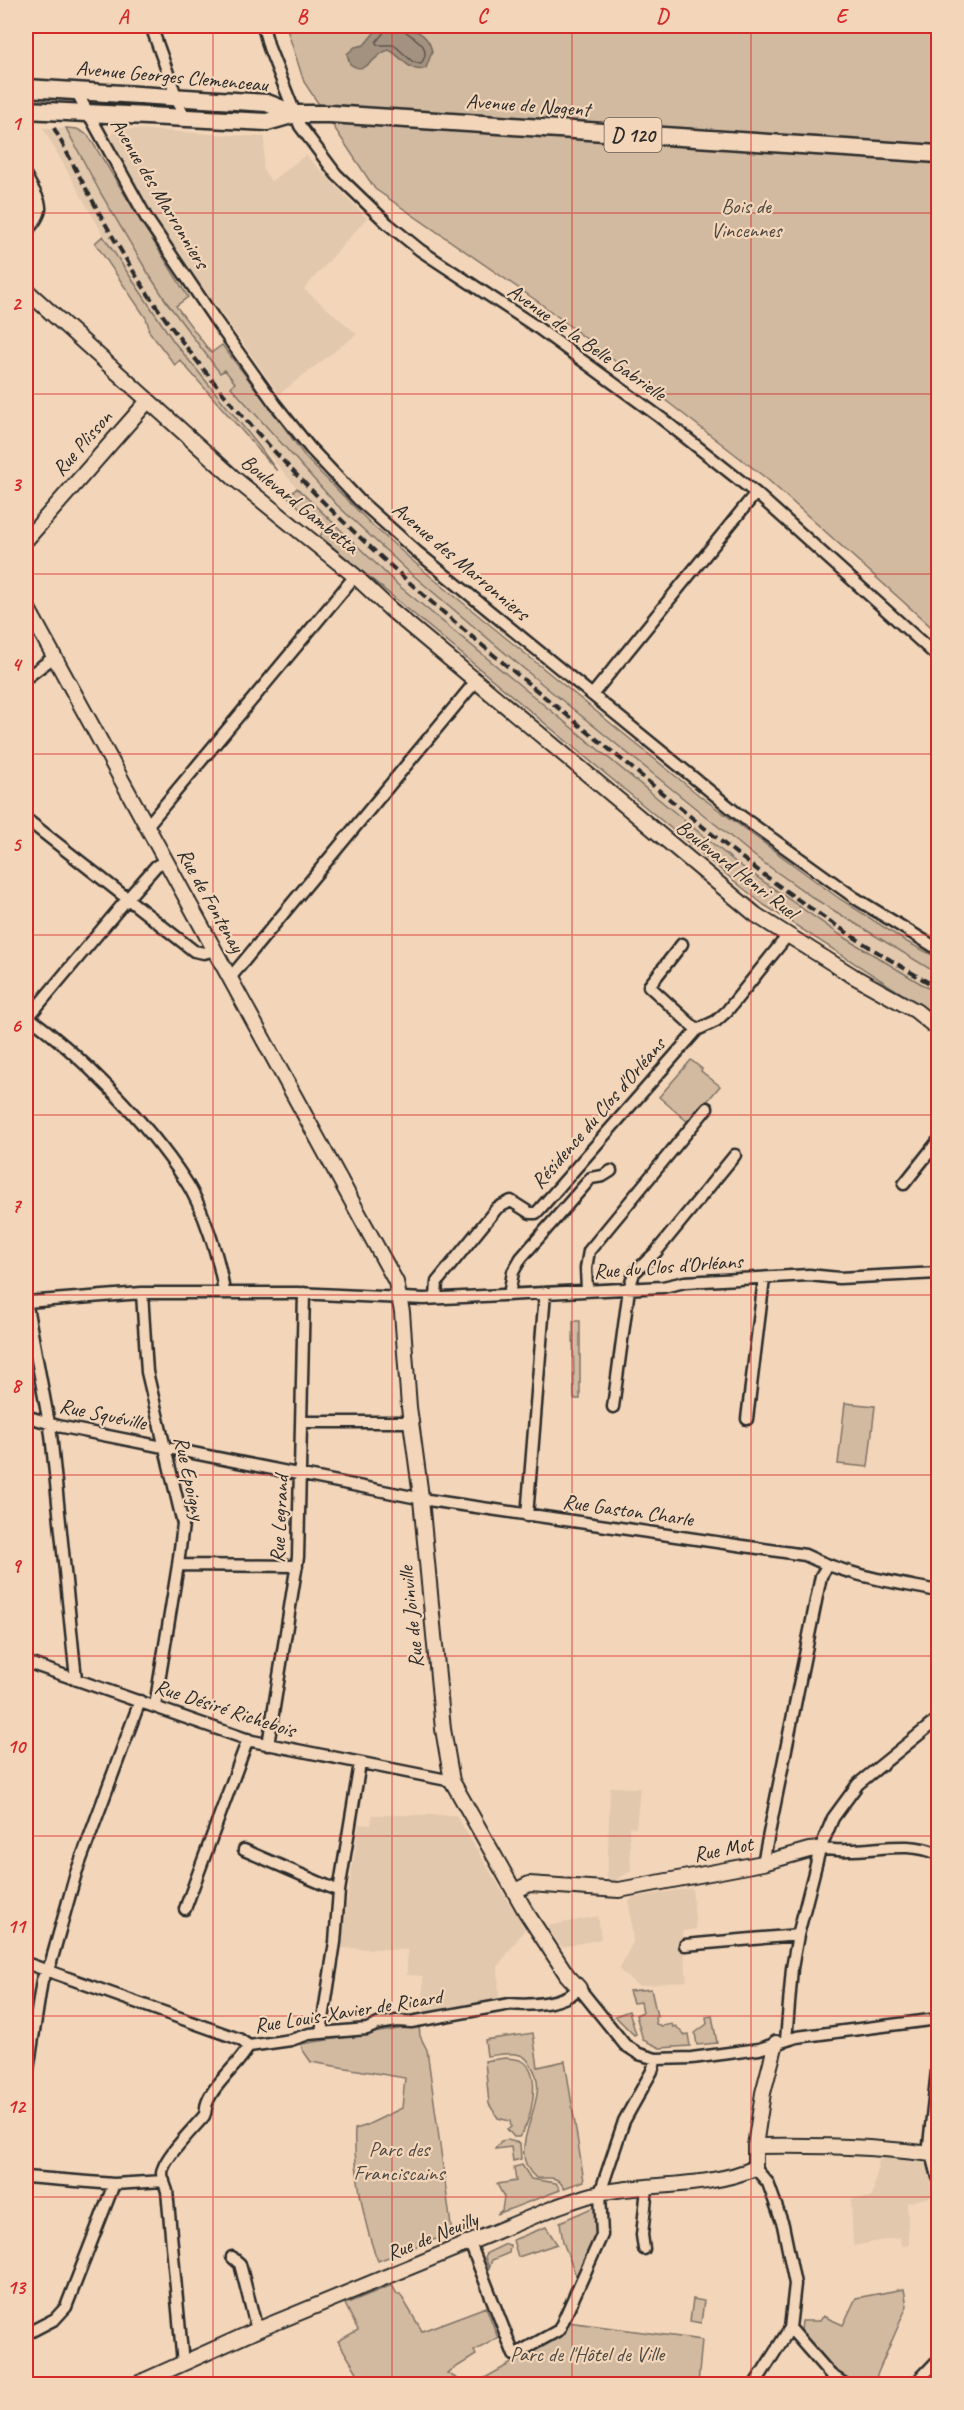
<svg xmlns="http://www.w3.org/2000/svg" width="964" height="2410" viewBox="0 0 964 2410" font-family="Caveat,sans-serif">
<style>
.built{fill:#e2c8ad}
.green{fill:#d2baa1;stroke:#7e7266;stroke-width:1.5}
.water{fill:#a49280;stroke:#74695e;stroke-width:1.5}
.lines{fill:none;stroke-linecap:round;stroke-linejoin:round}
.shore{stroke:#5b544d;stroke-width:1.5}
.street-casing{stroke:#2b2b2b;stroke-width:15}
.secondary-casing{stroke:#2b2b2b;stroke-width:18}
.primary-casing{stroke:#2b2b2b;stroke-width:21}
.street{stroke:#f3d6b9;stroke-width:10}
.secondary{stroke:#f3d6b9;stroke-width:14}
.primary{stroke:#f3d6b9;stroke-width:16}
.rail{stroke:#2b2b2b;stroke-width:4;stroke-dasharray:9 4.5;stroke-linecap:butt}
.grid{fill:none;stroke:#d62828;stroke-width:1.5;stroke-opacity:0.55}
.labels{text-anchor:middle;stroke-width:4.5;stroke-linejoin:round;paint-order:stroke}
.shield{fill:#f3d6b9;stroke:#675e56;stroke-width:1.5}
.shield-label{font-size:20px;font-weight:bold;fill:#2b2b2b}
.street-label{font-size:21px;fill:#2b2b2b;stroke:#f3d6b9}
.park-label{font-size:21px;fill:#4c4843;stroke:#f3d6b9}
.neatline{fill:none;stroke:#d62828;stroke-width:2}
.grid-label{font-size:20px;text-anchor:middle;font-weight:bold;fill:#d62828}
</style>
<rect width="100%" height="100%" fill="#f3d6b9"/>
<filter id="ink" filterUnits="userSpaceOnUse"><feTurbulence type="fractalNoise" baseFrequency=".0167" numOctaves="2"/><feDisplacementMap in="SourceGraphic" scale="12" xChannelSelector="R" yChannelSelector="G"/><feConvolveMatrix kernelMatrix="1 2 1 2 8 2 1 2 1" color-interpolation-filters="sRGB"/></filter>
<g filter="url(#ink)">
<path class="built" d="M43,128H66L100,192L168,304L220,373L225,370L235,383L231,387L337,505L465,620L700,814L815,899L938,974V994L839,934L734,861L398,585L364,554L297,488L174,342L111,249Z
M115,128L265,137L263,170L271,181L306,155L367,218L304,289L357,334L279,394L165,234L109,139Z
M610,1787L640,1788L636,1828L629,1827L631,1871L609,1884H607Z
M372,1815H456L525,1929L498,1966L499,2001L423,2012V1976L407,1975V1950L340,1948L359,1824L371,1825Z
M692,1888L696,1929L682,1931L687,1981L638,1986L620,1971V1968L633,1942L629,1902L632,1898Z
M598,1916L601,1939L562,1947L547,1926Z
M880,2156L927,2163L936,2195L907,2203L909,2245L901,2246L900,2237L853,2246L851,2199L872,2197Z"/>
<path class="green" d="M286,26H938V633L767,479L540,303L375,189L304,82Z
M66,128L77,129L88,135L188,297L176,306L211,353L222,345L272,410L306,458L372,525L430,576L700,796L840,899L907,942L938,958V974L815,899L757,858L542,684L408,571L337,505L231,387L235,383L225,370L220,373L168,304L148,273L100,192Z
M103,236L174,342L259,446L277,471L180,360L175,365L148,330L149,328L146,318L95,243Z
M297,488L398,585L734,861L839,934L938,994V1017L764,905L739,885L320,536L324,530L288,497Z
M691,1060L702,1069L701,1071L720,1086L689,1123L659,1097Z
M573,1321H580V1399H574Z
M845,1403L875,1406L868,1467L838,1464Z
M651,1989L657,2016L655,2017L656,2024L662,2026L672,2024L673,2027L676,2026L684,2035L688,2034L690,2046L660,2048L643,2040L636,2015L643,2012L641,2002L633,2003L629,1991Z
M629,2011L636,2034L634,2035L615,2016Z
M712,2016L717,2043L697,2045L695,2033L707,2024L706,2017Z
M419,2026L420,2036L427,2050L452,2233L378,2261C364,2228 353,2165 355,2129L365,2126L402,2108L405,2078L311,2062L302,2049L301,2044Z
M533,2033L538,2067L565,2061L584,2181L564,2188C556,2174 551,2179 536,2178C500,2147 557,2098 530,2064C528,2060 524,2056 520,2055C510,2052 497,2055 487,2056L485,2040Z
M505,2058C512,2059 518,2058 524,2062C542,2075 531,2124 519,2137H514L507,2129L511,2127L510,2121L498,2118L489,2104L485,2061Z
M507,2140L520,2143L521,2159L513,2161L511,2147L495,2149L501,2141Z
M522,2165L531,2179L556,2183L560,2190L497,2214L502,2210L504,2197L497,2184L516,2181L514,2167Z
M596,2206L598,2232L578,2281L563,2242L560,2222Z
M546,2227L557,2244L518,2257L513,2240Z
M506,2244L510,2245L509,2253L492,2260L489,2268L485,2257L487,2253Z
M392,2285L397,2294H400L422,2331L486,2307L498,2338L474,2351L476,2355L447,2373L461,2381L454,2384H364L338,2341L358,2330L345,2304Z
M904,2289L907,2306L873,2384H855L834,2370L804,2337L801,2331L802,2321H820L823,2316L843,2325L856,2298Z
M693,2299L704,2301L701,2323L690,2321Z
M568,2322L702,2340L698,2384H474L563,2334Z"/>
<path class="water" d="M380,26C401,24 428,28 432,52L426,68C410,75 401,55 389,50C374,53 367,77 350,64L347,54L355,47L364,45Z"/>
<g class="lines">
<path class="shore" d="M385,26V31L376,42L377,45H394L413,62L421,64C432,48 419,41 406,32L404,26"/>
<defs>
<path id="street" d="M151,26L184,118
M263,26L269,48L300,126L336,174L388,224L420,250L538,328L661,418L757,494L938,657
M76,91L147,219L216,321L275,404L310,448L359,500L416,551L738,814L855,898L938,949
M26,176C40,204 49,207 26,232
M26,678L54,657
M592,695L755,494
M26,819L194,951L204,953L215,950
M147,826L355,576
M230,978L476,681
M26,1015C81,1055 147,1122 185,1180C203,1207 220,1260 224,1292
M26,1020L128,898L156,866L165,861
M697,1030L716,1021L727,1011L788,935
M904,1184L938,1141
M587,1291L586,1268L589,1251L707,1108
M142,1293L147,1372L183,1524L178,1565L155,1706
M509,1295L513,1272L521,1258L591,1178L603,1176L611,1171
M436,1298L437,1282L497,1208L511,1201L530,1213H536L539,1210L697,1030L649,986L682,944
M26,1301L51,1434L76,1679
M26,1302L142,1293H297L424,1299L663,1287L685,1282L809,1275L839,1278L938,1273
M613,1407L629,1289L634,1273L656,1252L735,1155
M26,1416L58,1426L428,1500L805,1555C848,1576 893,1582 938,1591
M747,1419L764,1279
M302,1422H411
M527,1516L545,1293
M178,1565L297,1566
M26,1662L252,1741L452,1781
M268,1745L298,1557L304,1293
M820,1849C829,1849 839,1851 848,1850C879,1850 910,1841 938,1854
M244,1850L339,1891
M763,1863L821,1576L828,1565
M185,1909L248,1739
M685,1945L798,1935
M26,1963L239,2039L249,2046L291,2040L309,2034L367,2029L378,2024L397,2021L411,2022L510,2004C531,2006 564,2004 579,1988L625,2045L639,2054L656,2059L692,2058L759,2049L797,2037L938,2019
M321,2032L335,1942L339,1891L360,1763
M786,2040L792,1968L798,1935L820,1849L833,1818L858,1784L938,1719
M26,2083L42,1980L51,1962L76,1873L140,1701
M928,2154L938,2061
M932,2154L938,2177
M755,2168L768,2183L783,2225L795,2284L790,2328L755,2384
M26,2177L114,2184L164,2181
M470,2243L514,2355L559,2330L602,2235L600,2193L624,2121L652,2071L656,2059
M644,2249L642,2235L647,2188
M232,2257L240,2264L257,2330
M790,2328L831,2375L845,2384
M26,2334L55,2319L66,2307L114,2184
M183,2364L167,2191C165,2185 162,2178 162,2173C163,2158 194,2128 204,2116C207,2111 205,2108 207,2103C214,2083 239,2065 249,2046
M160,2383V2384
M915,2384L938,2360"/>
<path id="secondary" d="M26,290L235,479L355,576L390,609L756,915L853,976L916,1011L938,1029
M26,540L147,402
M26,605L396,1282L402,1312L409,1407L420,1489L443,1729L452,1781L526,1912L567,1975L579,1988
M515,1891L529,1884L619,1890L763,1863L809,1850L820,1849
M755,2146C817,2145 877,2146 938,2155
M137,2384L257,2330L556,2207C570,2202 585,2196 600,2193C647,2183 711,2188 755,2168V2146L763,2093L776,2043"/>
<path id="primary" d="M26,88L267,103L295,114
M26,110L267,122L295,114H330L938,154"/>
</defs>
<use href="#street" class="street-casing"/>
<use href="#secondary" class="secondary-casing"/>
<use href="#primary" class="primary-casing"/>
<use href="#street" class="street"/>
<use href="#secondary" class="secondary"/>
<use href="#primary" class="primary"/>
<path class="rail" d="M54,128C84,185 114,243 150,297C273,476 432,606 599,741C657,788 714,838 775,883C827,921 882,956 938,988"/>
</g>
</g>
<path class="grid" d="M213,26V2384M392,26V2384M572,26V2384M751,26V2384M26,213H938M26,394H938M26,574H938M26,754H938M26,935H938M26,1115H938M26,1295H938M26,1475H938M26,1656H938M26,1836H938M26,2016H938M26,2197H938"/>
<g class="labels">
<rect class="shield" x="604.5" y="118" width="57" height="34" rx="4.5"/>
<g class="shield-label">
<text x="633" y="142">D 120</text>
</g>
<g class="street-label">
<text transform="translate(172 76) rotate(5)" y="7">Avenue Georges Clemenceau</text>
<text transform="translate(528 105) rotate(4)" y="7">Avenue de Nogent</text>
<text transform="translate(160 193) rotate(59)" y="7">Avenue des Marronniers</text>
<text transform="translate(587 342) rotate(35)" y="7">Avenue de la Belle Gabrielle</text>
<text transform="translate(82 443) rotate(-49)" y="7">Rue Plisson</text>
<text transform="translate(300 504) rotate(39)" y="7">Boulevard Gambetta</text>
<text transform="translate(461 561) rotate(40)" y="7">Avenue des Marronniers</text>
<text transform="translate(737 869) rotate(38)" y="7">Boulevard Henri Ruel</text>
<text transform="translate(211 900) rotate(61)" y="7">Rue de Fontenay</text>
<text transform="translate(598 1113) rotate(-49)" y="7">Résidence du Clos d'Orléans</text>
<text transform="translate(668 1266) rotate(-4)" y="7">Rue du Clos d'Orléans</text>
<text transform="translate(103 1414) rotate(12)" y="7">Rue Squéville</text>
<text transform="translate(190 1478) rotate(78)" y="7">Rue Epoigny</text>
<text transform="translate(628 1510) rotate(8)" y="7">Rue Gaston Charle</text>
<text transform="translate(279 1519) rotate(-87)" y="7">Rue Legrand</text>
<text transform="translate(411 1617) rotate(-96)" y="7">Rue de Joinville</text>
<text transform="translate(225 1708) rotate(18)" y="7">Rue Désiré Richebois</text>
<text transform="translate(723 1849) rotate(-11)" y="7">Rue Mot</text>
<text transform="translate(348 2011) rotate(-9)" y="7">Rue Louis-Xavier de Ricard</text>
<text transform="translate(432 2236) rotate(-22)" y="7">Rue de Neuilly</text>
</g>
<g class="park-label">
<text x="746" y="213">Bois de<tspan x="746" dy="24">Vincennes</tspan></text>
<text x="399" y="2156">Parc des<tspan x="399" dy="24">Franciscains</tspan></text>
<text x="587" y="2361">Parc de l'Hôtel de Ville</text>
</g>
</g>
<rect width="964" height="2410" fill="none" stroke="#f3d6b9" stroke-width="66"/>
<rect x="33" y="33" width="898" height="2344" class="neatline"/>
<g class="grid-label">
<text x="123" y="23">A</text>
<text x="302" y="23">B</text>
<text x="482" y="23">C</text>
<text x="662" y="23">D</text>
<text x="841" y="23">E</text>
<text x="16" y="130">1</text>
<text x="16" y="310">2</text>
<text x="16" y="491">3</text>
<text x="16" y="671">4</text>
<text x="16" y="851">5</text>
<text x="16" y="1032">6</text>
<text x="16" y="1212">7</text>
<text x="16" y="1392">8</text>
<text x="16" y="1572">9</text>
<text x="16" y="1753">10</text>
<text x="16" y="1933">11</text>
<text x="16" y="2113">12</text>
<text x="16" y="2294">13</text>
</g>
</svg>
